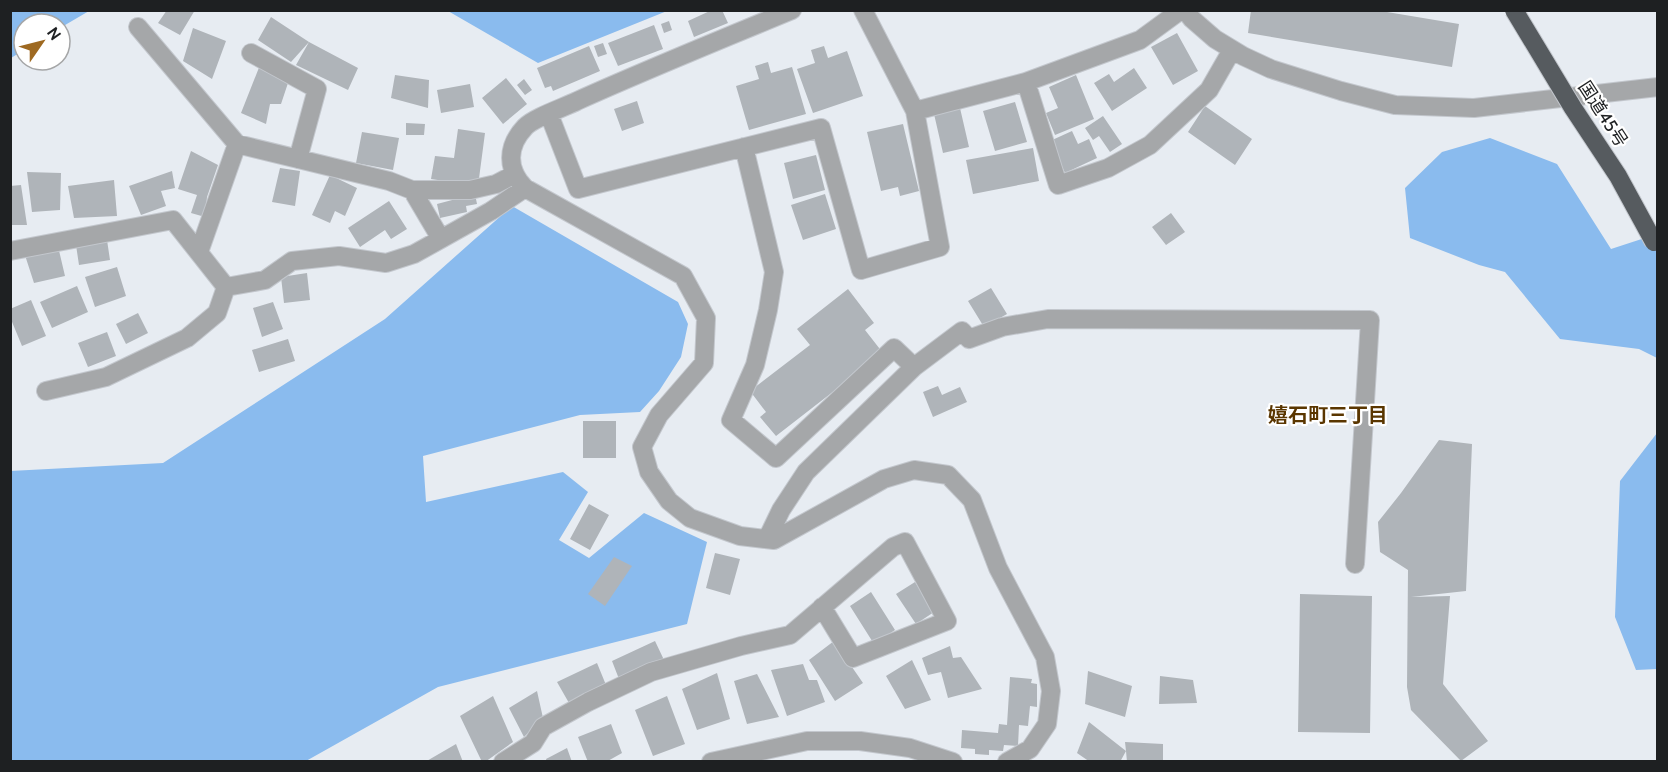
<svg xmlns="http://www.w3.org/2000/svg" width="1668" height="772" viewBox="0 0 1668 772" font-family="Cabin,'Noto Sans JP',sans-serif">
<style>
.forest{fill:#8abbee}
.building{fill:#afb4b9}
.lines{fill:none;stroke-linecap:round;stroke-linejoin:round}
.minor-casing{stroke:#c3c7cd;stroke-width:20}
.minor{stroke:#a5a7a9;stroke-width:18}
.highway-bridge-casing{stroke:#c3c7cd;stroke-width:20;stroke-linecap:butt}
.highway-bridge{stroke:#565b5f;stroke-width:18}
.labels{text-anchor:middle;stroke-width:4.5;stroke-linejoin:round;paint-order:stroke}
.street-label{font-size:18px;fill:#1e2022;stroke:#fff}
.neighbourhood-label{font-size:20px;font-weight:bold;fill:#5a3600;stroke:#fff}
</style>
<rect width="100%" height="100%" fill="#e7ecf2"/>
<path class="forest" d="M11,10H89V11L60,28V24H24V50L11,58Z
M448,11L449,10L667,11L538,63Z
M1490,138L1557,164L1611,249L1657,234V358L1639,349L1560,339L1505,272L1479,265L1410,238L1405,188L1442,152Z
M512,206L678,302L688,324L681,357L659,391L640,412L580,415L423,456L426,502L563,472L588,492L559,540L589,558L644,513L707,542L687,624L438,687L306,761H11L10,471L163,463L385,319Z
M1657,433V669L1636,670L1615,617L1620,481Z"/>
<path class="building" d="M167,10H195L180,35L158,23Z
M712,10H722L728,23L694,37L688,21Z
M1251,10H1375L1459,24L1452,67L1248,33Z
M271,17L309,42L358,68L348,90L296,65L309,42L291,62L258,40Z
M669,21L672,30L664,33L661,24Z
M654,25L663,49L618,66L608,43Z
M193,28L226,41L212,79L183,61Z
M1177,33L1198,71L1173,85L1151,47Z
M603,43L607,54L598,57L594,46Z
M589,46L600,71L553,91L551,86L545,88L537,68Z
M824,46L828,58L847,51L863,96L813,113L797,69L815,63L811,50Z
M768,62L771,73L792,67L806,114L749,130L736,86L759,79L755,66Z
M260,65L290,77L281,104H270L266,124L241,113Z
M1134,68L1147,88L1112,111L1094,83L1109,74L1114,82Z
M395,75L429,80L428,108L391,98Z
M1076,75L1094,119L1055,135L1046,113L1058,108L1049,87Z
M506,78L527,104L503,124L482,98Z
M524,79L532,90L525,95L517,85Z
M470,84L474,107L441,113L437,90Z
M637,101L644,123L622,131L614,109Z
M1015,102L1027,142L995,151L983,111Z
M1205,106L1252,139L1235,165L1188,132Z
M960,108L969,147L943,153L934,114Z
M1103,116L1122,144L1110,152L1099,136L1093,140L1085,128Z
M406,123L425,124L424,135H406Z
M903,124L919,191L900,196L898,187L881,191L867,132Z
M458,129L485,133L478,186L431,179L435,156L454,158Z
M1072,131L1078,144L1089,139L1097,158L1065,173L1050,141Z
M362,132L399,138L393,170L356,163Z
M1033,148L1039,181L973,194L966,160Z
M191,151L218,165L207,197L205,217L191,213L197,195L178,189Z
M816,155L825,190L793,199L784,163Z
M280,168L300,171L295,206L272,202Z
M172,171L175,188L161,191L166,206L141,215L129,186Z
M27,172L61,173L60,210L32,212Z
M330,175L357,188L345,216L335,211L330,223L312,215Z
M114,180L117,216L74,218L68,186Z
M21,185L27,225H10V186Z
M475,194L477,204L466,206L467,212L440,218L437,204Z
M825,194L836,229L803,240L791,205Z
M389,201L407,229L391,239L385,230L360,247L348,228Z
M1171,213L1185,232L1166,245L1152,227Z
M107,240L110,260L79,265L76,245Z
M57,242L65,276L34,283L23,249Z
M117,267L126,296L95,307L85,277Z
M307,273L310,300L284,303L281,277Z
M77,286L88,312L52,328L40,302Z
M991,288L1007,314L984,327L968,301Z
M848,289L874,323L865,330L883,353L776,436L760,417L766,412L750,391L810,345L797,329Z
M31,300L46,336L22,346L10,317V309Z
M273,302L283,329L262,337L253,308Z
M138,313L148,333L126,344L116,324Z
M107,332L116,356L88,367L78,343Z
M288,339L295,361L259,372L252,350Z
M938,386L942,395L960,387L967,402L933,417L923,392Z
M583,421H616V458H583Z
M1439,440L1472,444L1466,591L1411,597L1450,596L1443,684L1488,741L1461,761L1411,710L1407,687L1408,570L1380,552L1378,522L1401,493Z
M589,504L609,515L590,550L570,539Z
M715,553L740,559L730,595L706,588Z
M614,557L632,566L605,606L588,594Z
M915,582L934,612L916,624L896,594Z
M871,592L895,630L874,644L850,606Z
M1300,594L1372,596L1370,733L1298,732Z
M655,641L664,660L619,679L612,661Z
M834,641L863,683L835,701L809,660Z
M950,646L953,658L961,657L982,689L948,698L941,672L928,675L922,658Z
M912,660L931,700L905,709L886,676Z
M597,663L606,685L569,703L557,682Z
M803,664L809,680H817L825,702L787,716L771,670Z
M1088,671L1132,686L1125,717L1085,704Z
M717,673L730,719L697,730L682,689Z
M757,674L779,717L747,724L734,681Z
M1160,676L1193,680L1197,703L1159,704Z
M1010,677L1032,679L1031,683L1037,684V707L1030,706L1028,726L1019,725L1018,746L1004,745L1003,751L989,750V755L975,754V749L961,748L962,730L998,733L999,724L1007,725Z
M537,691L543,718L524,737L509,708Z
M493,696L513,742L485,762H482L460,716Z
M667,696L685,744L653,756L635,710Z
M1089,722L1126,751L1125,742L1163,744V762H1127L1126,751L1120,762H1090L1077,753Z
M611,724L622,753L606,762H588L578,737Z
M456,744L463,762H425Z
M567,748L572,762H547L546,759Z"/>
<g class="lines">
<defs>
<path id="minor" d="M792,10C720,40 648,69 577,101C565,107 533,118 525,127C507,146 506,169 525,188L683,276L706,318L704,363L659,415L642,447L649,472L669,501L690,518L740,536L774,540L884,479L914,470L948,475L972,500L998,568L1045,657L1051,691L1047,724L1030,749L1007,762
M1185,10L1192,19L1215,39L1243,56L1271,69L1341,91L1395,105L1474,108L1658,87
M138,27L237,144L389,181L412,190L441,239
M251,53L317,89L298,159
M1026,82L1058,185L1108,168L1150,145L1209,90L1232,50
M915,111L1026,82L1140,40L1181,10
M549,114L578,189L821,128L861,270L940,247L915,111L863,10
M744,147L774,272L768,310L755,365L731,420L776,458L894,348L914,367
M412,190H470L496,184L515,174
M10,251L173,220L226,287L217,313L187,338L106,377L46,391
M199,252L237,144
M226,287L265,280L292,261L339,256L386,263L414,254L441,239L491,211L525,188
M767,539L781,510L806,472L914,367L962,331L969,339L1002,327L1048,319L1370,320L1355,564
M503,762L533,743L543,727L588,702L651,672L741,646L790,635L893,547L905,542L947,621L853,658L822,607
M711,762L807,741H860L910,748L953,762"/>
</defs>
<use href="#minor" class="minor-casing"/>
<use href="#minor" class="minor"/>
<defs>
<path id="highway-bridge" d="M1514,10L1573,108L1618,176L1654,242"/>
</defs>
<use href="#highway-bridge" class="highway-bridge-casing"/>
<use href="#highway-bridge" class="highway-bridge"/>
</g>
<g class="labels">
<g class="street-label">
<text transform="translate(1603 114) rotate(57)" y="6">国道45号</text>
</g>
<g class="neighbourhood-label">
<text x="1328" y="422">嬉石町三丁目</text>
</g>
</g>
<rect width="1668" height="772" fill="none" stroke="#1e2022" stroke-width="24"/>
<g transform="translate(42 42) rotate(55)"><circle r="28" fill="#ffffff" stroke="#a5a6a7" stroke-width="1.5"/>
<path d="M0-4.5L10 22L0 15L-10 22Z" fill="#9e6921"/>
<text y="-9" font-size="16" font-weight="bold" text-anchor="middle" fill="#1e2022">N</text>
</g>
</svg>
